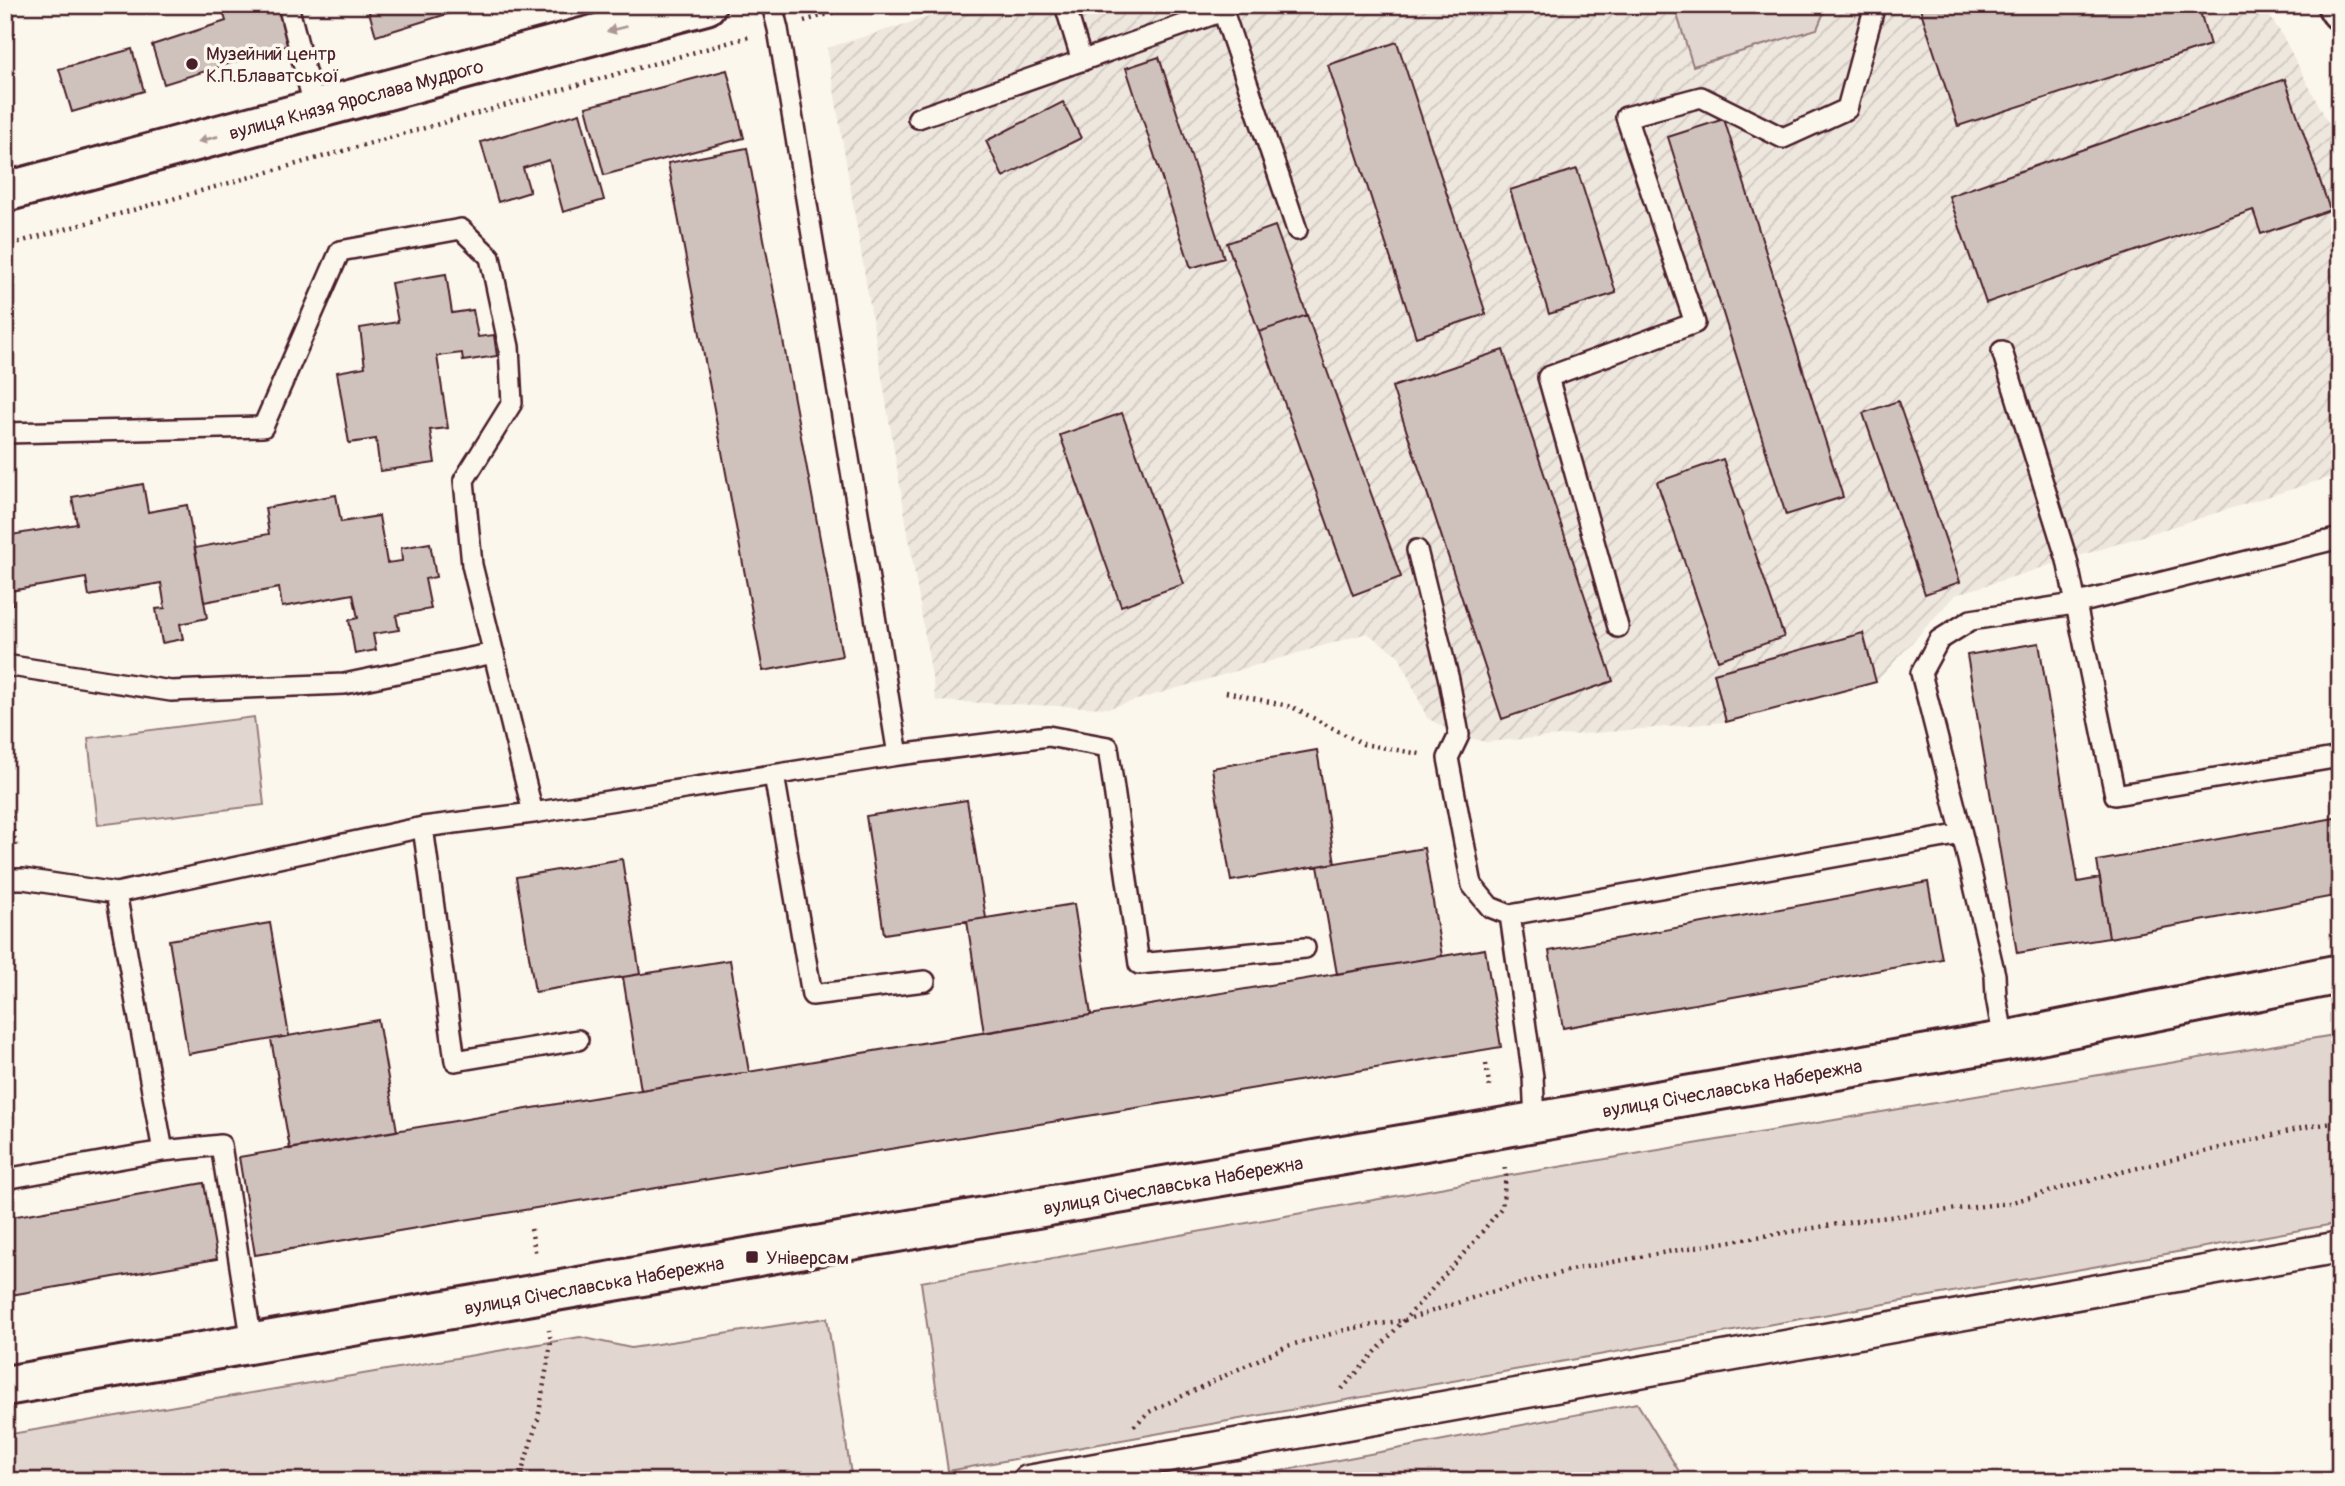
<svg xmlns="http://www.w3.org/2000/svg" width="2345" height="1486" viewBox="0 0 2345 1486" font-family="Pangolin,sans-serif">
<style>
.industrial{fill:url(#industrial-furrows)}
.green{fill:#e2d7d0;stroke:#967b7e;stroke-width:2}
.building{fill:#cfc2bc;stroke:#4a1f2b;stroke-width:2}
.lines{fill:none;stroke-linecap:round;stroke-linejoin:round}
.service-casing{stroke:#4a1f2b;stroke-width:24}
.pedestrian-casing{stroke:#4a1f2b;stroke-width:35}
.tertiary-casing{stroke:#4a1f2b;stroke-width:44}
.secondary-casing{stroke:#4a1f2b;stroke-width:44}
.primary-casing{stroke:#4a1f2b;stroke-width:44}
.path{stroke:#4a1f2b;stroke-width:4.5;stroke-dasharray:2 5;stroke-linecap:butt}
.service{stroke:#fbf7ec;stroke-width:19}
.pedestrian{stroke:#fbf7ec;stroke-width:30}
.tertiary{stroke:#fbf7ec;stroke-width:38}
.secondary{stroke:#fbf7ec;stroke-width:38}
.primary{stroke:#fbf7ec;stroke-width:38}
.oneway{fill:#ab9695}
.poi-dot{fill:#4a1f2b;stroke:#fbf7ec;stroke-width:2.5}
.labels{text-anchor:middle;stroke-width:7;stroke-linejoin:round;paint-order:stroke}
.poi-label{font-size:19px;fill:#4a1f2b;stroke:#fbf7ec;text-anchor:start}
.street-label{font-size:19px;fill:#4a1f2b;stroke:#fbf7ec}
</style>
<defs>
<pattern id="industrial-furrows" width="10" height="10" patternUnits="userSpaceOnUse" patternTransform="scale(1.75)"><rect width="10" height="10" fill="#eee7de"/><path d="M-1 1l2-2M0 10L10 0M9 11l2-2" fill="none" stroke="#cec6bf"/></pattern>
</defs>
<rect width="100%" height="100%" fill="#fbf7ec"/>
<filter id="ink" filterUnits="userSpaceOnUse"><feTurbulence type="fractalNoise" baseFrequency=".0143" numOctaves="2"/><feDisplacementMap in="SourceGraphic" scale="14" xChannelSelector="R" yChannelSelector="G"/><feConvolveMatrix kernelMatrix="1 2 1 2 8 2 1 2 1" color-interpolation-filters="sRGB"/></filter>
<g filter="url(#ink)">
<path class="industrial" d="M968,5H2262L2281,33L2340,145V474L1955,595L1876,682L1726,722L1486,742L1459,735L1427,718L1399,656L1367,633L1109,708L936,701L827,48Z"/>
<path class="green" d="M1674,5H1827L1817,29L1693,66Z
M254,717L264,805L98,825L88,738Z
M2340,1034V1223L948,1471L921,1282L1506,1176Z
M827,1318L852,1481H5V1435L580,1337L631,1348Z
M1637,1403L1685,1481H1228Z"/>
<path class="building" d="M221,5H277L289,45L164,84L152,45L226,21Z
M367,5H476L376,36Z
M1919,5H2198L2210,45L1958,126Z
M1397,42L1486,314L1416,337L1328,65Z
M132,49L144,91L72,112L59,69Z
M1159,57L1224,258L1191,268L1126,68Z
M727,70L744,138L604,175L586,107Z
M2285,79L2330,210L2261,234L2253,210L1986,303L1949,196Z
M1063,102L1081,138L1003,177L986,141Z
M580,113L604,200L563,212L549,160L523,168L530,192L498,202L481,142Z
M1724,119L1843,497L1786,515L1668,137Z
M747,148L842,656L763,671L668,163Z
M1577,169L1616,293L1549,314L1510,190Z
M1275,226L1307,315L1259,332L1227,243Z
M446,274L452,313L473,310L478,337L494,335L497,356L463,361L462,353L437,356L448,428L430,430L435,463L380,471L376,439L349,443L337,372L365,367L360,328L398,322L391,283Z
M1307,315L1401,577L1353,595L1259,332Z
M1503,350L1613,681L1502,719L1392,387Z
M1898,401L1960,582L1925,594L1863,413Z
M1122,413L1184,584L1121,606L1060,435Z
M1723,459L1784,637L1718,660L1657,482Z
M143,484L148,512L187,505L207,618L180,624L183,639L162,643L156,609L165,608L161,583L89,596L86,578L10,591L5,564V536L77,524L72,497Z
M336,495L341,522L379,516L387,563L402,561L401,548L430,543L436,577L425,579L431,609L396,615L399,630L373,634L376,650L355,654L349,620L358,618L353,594L282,607L279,588L204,602L195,548L269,534L265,508Z
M5,564L13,604L5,605Z
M1863,633L1876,682L1726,722L1714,673Z
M2039,643L2078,882L2100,878L2109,938L2017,953L1967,655Z
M1317,750L1335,863L1231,881L1212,768Z
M967,800L986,918L884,934L866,816Z
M2340,817V895L2109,938L2097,861Z
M1424,848L1442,956L1337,974L1318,866Z
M622,859L640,974L535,992L516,877Z
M1928,882L1942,959L1563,1028L1549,951Z
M1074,904L1091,1015L984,1033L967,921Z
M270,923L289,1036L188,1054L169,940Z
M1485,949L1501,1047L255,1255L239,1157Z
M730,960L749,1072L641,1090L623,977Z
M378,1020L397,1131L290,1149L271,1039Z
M204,1183L217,1259L5,1296V1218Z"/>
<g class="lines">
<defs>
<path id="service" d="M288,5L315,110
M772,5L778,29L898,755
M1065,5L1082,61
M918,118L1223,11L1297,230
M2002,351L2067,560L2115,795L2340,757
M5,433L263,427L340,251L461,229L490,257L509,347L512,403L464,480L472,565L533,813
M1417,550L1449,680L1459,735L1448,758L1472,885L1490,907L1510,915L1962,834
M1618,627L1548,377L1695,323L1626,117L1701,97L1783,138L1847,109L1875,5
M5,665L171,691L344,684L494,653
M774,775L812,995L925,981
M423,827L455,1061L578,1040
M5,879H23L116,893
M1510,915L1533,1077L1535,1122
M2004,1041L1996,997L1995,975L1962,834L1921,673L1939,640L1971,620L2074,604L2340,538
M5,1179L163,1151
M252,1343L221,1145L163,1151L116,893L423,827L533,813L898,755L1048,736L1108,747L1139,964L1305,948"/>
<path id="pedestrian" d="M1028,1481L2340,1247"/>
<path id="tertiary" d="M2337,5L2340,10"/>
<path id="secondary" d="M5,192L706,5"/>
<path id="primary" d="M5,1386L2004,1041L2340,974"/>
</defs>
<use href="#service" class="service-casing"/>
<use href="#pedestrian" class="pedestrian-casing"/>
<use href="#tertiary" class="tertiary-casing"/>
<use href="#secondary" class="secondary-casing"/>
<use href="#primary" class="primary-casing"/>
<path class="path" d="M804,21L860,5
M5,246L752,36
M1226,692L1292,707L1363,744L1420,754
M5,789L17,850
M1486,1064L1490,1090
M531,1229L536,1256
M1342,1389L1469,1248L1502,1207L1506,1176L1504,1164
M1134,1426L1149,1412L1287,1346L1349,1329L1405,1320L1484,1294L1575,1269L1689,1248L1863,1220L2009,1203L2097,1178L2306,1127L2340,1122
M519,1481L538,1419L551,1342L549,1330"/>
<use href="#service" class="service"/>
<use href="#pedestrian" class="pedestrian"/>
<use href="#tertiary" class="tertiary"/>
<use href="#secondary" class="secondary"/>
<use href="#primary" class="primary"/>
</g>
<defs><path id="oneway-solid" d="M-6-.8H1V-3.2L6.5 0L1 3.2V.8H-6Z" transform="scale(1.75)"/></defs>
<g class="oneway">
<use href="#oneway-solid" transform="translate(617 29) rotate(165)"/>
<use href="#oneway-solid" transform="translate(208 139) rotate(165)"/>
</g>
</g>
<g class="poi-dot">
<circle cx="192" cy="64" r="7"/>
<rect x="745" y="1250" width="14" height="14" rx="3.5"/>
</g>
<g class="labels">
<g class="poi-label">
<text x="206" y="60">Музейний центр<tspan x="206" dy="22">К.П.Блаватської</tspan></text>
<text x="766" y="1264">Універсам</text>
</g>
<g class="street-label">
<text transform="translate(356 99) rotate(-15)" y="7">вулиця Князя Ярослава Мудрого</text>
<text transform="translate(1732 1088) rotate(-10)" y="7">вулиця Січеславська Набережна</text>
<text transform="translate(1173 1185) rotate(-10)" y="7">вулиця Січеславська Набережна</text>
<text transform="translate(594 1285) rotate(-10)" y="7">вулиця Січеславська Набережна</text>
</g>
</g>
<rect width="2345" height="1486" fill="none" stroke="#fbf7ec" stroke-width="28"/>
<rect x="14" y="14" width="2317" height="1458" fill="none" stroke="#4a1f2b" stroke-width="2.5" filter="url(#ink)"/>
</svg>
